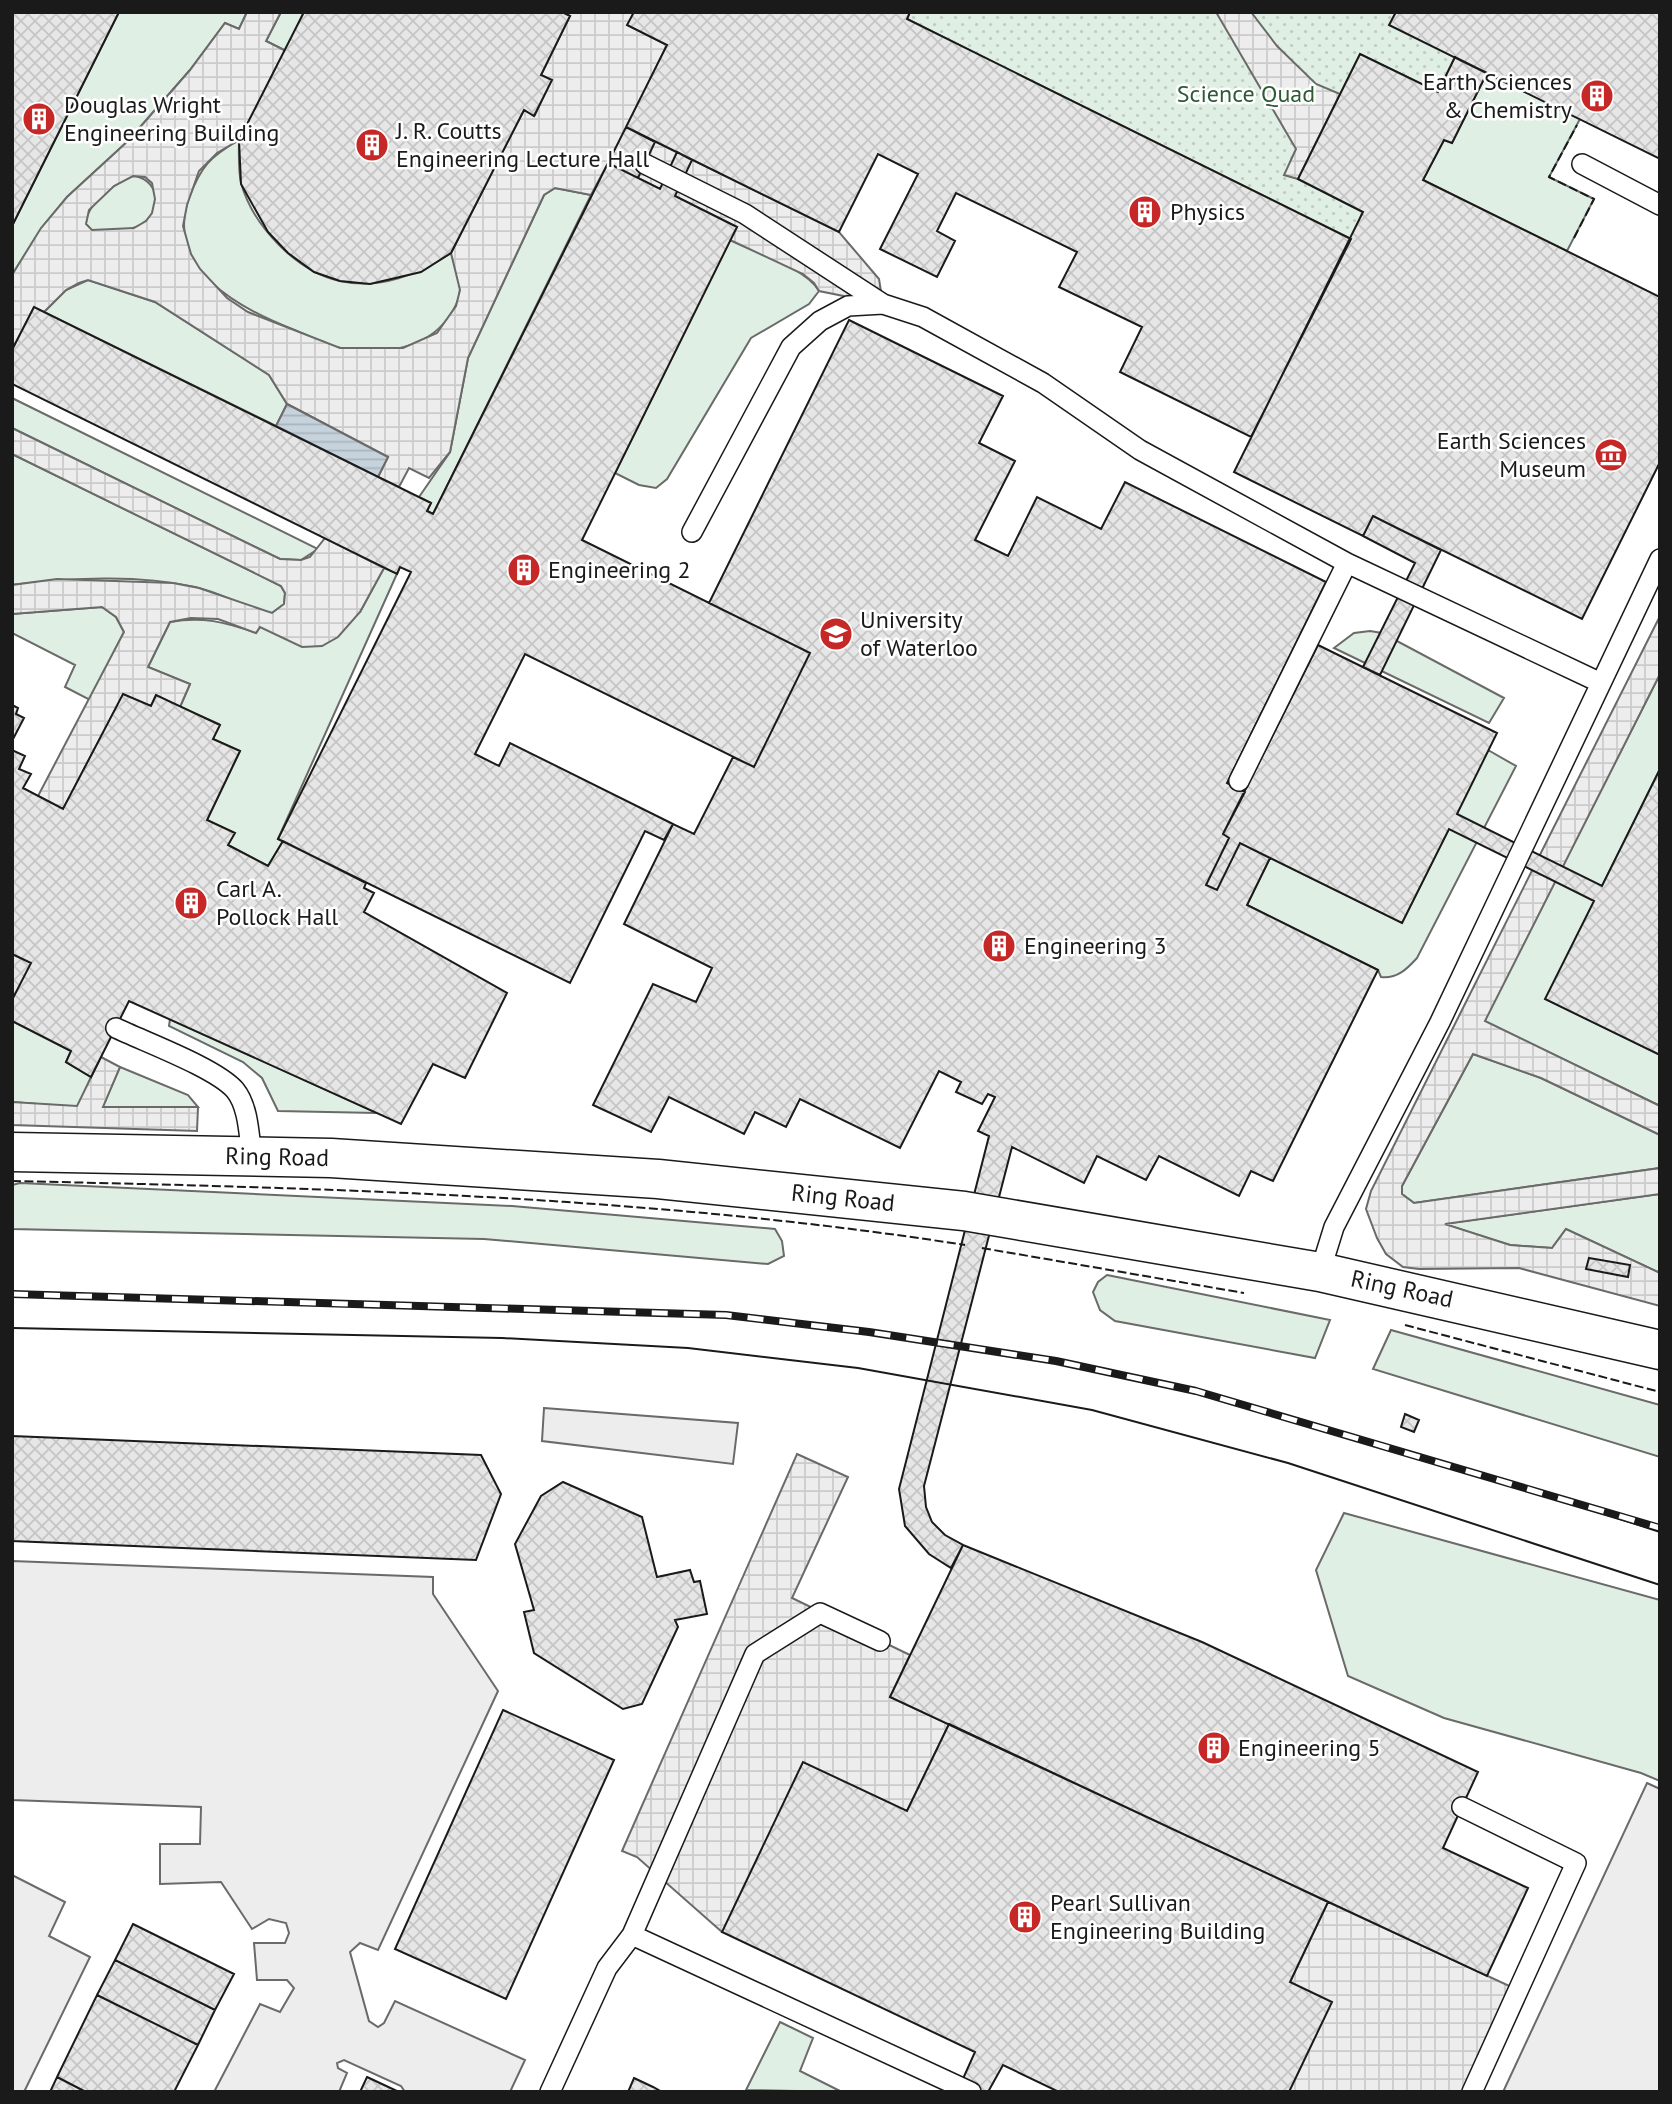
<svg xmlns="http://www.w3.org/2000/svg" width="1672" height="2104" viewBox="0 0 1672 2104" font-family="'PT Sans',sans-serif">
<style>
.grass{fill:#e0efe3;stroke:#6a6a6a;stroke-width:2}
.park{fill:url(#park-dots);stroke:#6a6a6a;stroke-width:2}
.parking{fill:#ededed;stroke:#6a6a6a;stroke-width:2}
.plaza{fill:url(#plaza-grid);stroke:#6a6a6a;stroke-width:2;fill-rule:evenodd}
.water{fill:url(#water-rules);stroke:#6a6a6a;stroke-width:2}
.building{fill:url(#building-cross-hatch);stroke:#1a1a1a;stroke-width:2}
.lines{fill:none;stroke-linecap:round;stroke-linejoin:round}
.lane-casing{stroke:#1a1a1a;stroke-width:22}
.street-casing{stroke:#1a1a1a;stroke-width:41}
.lane{stroke:#fff;stroke-width:19}
.street{stroke:#fff;stroke-width:38}
.tram{stroke:#1a1a1a;stroke-width:2}
.rail-casing{stroke:#1a1a1a;stroke-width:8}
.rail{stroke:#fff;stroke-width:5;stroke-dasharray:16;stroke-linecap:butt}
.fence{stroke:#1a1a1a;stroke-width:2;stroke-dasharray:9 3.5;stroke-linecap:butt}
.labels{text-anchor:middle;stroke-width:5;stroke-linejoin:round;paint-order:stroke}
.poi-label{font-size:24px;fill:#1a1a1a;stroke:#fff;text-anchor:start}
.park-label{font-size:24px;fill:#2b5a34;stroke:#fff}
.street-label{font-size:24px;fill:#1a1a1a;stroke:#fff}
</style>
<defs>
<pattern id="park-dots" width="8" height="8" patternUnits="userSpaceOnUse" patternTransform="scale(1.75)"><rect width="8" height="8" fill="#e0efe3"/><path d="M2 2h.1M6 6h.1" fill="none" stroke="#c0ccc2" stroke-width="1.8" stroke-linecap="round"/></pattern>
<pattern id="plaza-grid" width="8" height="8" patternUnits="userSpaceOnUse" patternTransform="scale(1.75)"><rect width="8" height="8" fill="#ededed"/><path d="M0 4h8M4 0v8" fill="none" stroke="#cbcbcb"/></pattern>
<pattern id="water-rules" width="6" height="5" patternUnits="userSpaceOnUse" patternTransform="scale(1.75)"><rect width="6" height="5" fill="#c6d2dc"/><path d="M0 2.5h6" fill="none" stroke="#aab4bc"/></pattern>
<pattern id="building-cross-hatch" width="8" height="8" patternUnits="userSpaceOnUse" patternTransform="scale(1.75)"><rect width="8" height="8" fill="#e6e6e6"/><path d="M0 0l8 8M0 8l8-8" fill="none" stroke="#c5c5c5"/></pattern>
</defs>
<rect width="100%" height="100%" fill="#fff"/>
<path class="grass" d="M119,12H247L239,29L225,23L190,70L128,141L67,197L41,229L12,275V226Z
M281,12H304L286,51L266,41Z
M1487,73L1580,119L1549,177L1594,199L1567,251L1423,180L1444,140L1452,143Z
M239,140C239,155 238,169 241,183C253,226 297,272 340,281C381,290 418,274 451,253C454,264 460,278 460,289C460,300 454,310 448,318C425,350 379,356 341,348C325,345 308,335 292,329C239,308 164,269 189,198C201,166 210,157 239,140Z
M133,176C156,178 164,205 146,221C134,232 108,233 92,231L86,224C86,204 115,182 133,176Z
M555,188L591,195L433,514L427,511L431,503L419,497L450,452L468,358L544,195Z
M730,240C755,252 806,268 819,291L809,304L751,338L667,479L656,488L639,485L615,473Z
M88,280L155,302L269,375L287,404L276,426L44,312L66,290Z
M12,398L318,549L301,560L280,559L12,428Z
M12,454L281,586L285,593L284,604L272,613C245,608 222,593 195,587C136,574 72,578 12,585Z
M400,567L278,839L283,841L268,866L228,845L234,833L207,820L240,751L213,739L219,724L180,707L190,684L148,667L170,622C202,616 225,622 256,633L260,627L360,612L384,568L396,573Z
M102,607L116,617L124,632L90,700L65,687L75,665L12,633V614Z
M1370,631L1382,633L1504,698L1489,723L1334,648L1354,633Z
M1660,674V769L1546,999L1660,1055V1106L1484,1021Z
M1488,750L1516,766L1417,958C1407,969 1397,979 1381,977L1378,970L1247,905L1270,858L1402,923Z
M170,1019L377,1113L278,1111L262,1078L243,1062L169,1026Z
M12,1021L71,1051L66,1062L91,1077L78,1107L12,1102Z
M1473,1054L1541,1078L1660,1135V1168L1414,1203L1402,1194V1186Z
M120,1067L188,1095L198,1107H102Z
M20,1183L512,1206L775,1229L782,1241L784,1256L768,1264L484,1239L12,1229V1185Z
M1660,1194V1273L1566,1229L1552,1248L1510,1245L1443,1224Z
M1107,1275L1330,1320L1315,1358L1115,1321L1100,1310L1093,1292L1098,1282Z
M1391,1330L1660,1405V1457L1373,1369Z
M1344,1513L1660,1600V1781L1641,1773L1444,1718L1348,1676L1316,1570Z
M780,2022L813,2038L800,2071L842,2092L746,2090Z"/>
<path class="park" d="M910,12H1396L1390,24L1455,57L1438,92L1360,54L1298,179L1363,212L1351,239L907,19Z"/>
<path class="parking" d="M544,1408L738,1423L733,1464L542,1441Z
M12,1561L433,1577V1594L498,1691L378,1950L360,1943L350,1952L369,2021L378,2027L384,2023L395,2001L525,2060L510,2092H405L401,2086L344,2060L337,2063L338,2068L347,2073L339,2092H214L260,2004L280,2012L294,1988L287,1980H257L254,1943H285L289,1933L286,1923L269,1919L252,1929L221,1882L160,1884V1844H200L201,1807L12,1800Z
M1647,1783L1660,1789V2092H1503Z
M12,1875L65,1902L49,1936L90,1957L24,2092H12Z"/>
<path class="plaza" d="M247,12H281L266,41L286,51L239,140L217,153L199,171L187,205L183,226L191,254L200,269L227,298L248,312L340,348H403L437,333L456,306L460,290L451,253L524,110L535,115L551,80L541,75L570,16L562,12H634L628,25L667,45L649,82L678,96L656,142L839,232L879,279L883,304L819,291L814,283L803,274L730,240L737,227L608,163L591,195L555,188L544,195L468,358L450,452L429,478L409,468L399,487L378,477L388,457L287,404L269,375L155,302L88,280L79,283L66,290L44,312L34,307L12,350V275L41,228L67,197L128,141L190,70L225,23L239,29ZM133,176L145,177L152,183L155,199L152,213L146,221L134,228L92,230L86,224L89,210L114,186Z
M1216,12H1251L1277,46L1316,84L1340,94L1298,179L1284,175L1296,149Z
M12,428L280,559L301,560L310,557L325,538L384,568L360,612L338,637L322,646L302,647L260,627L256,633L218,619L191,618L170,622L148,667L190,684L180,707L156,695L151,706L123,695L63,809L38,796L124,632L116,617L102,607L12,614V585L57,579L173,583L199,588L272,613L284,604L285,593L281,586L12,454Z
M1660,616V674L1485,1021L1660,1106V1135L1541,1078L1473,1054L1402,1186V1194L1414,1203L1660,1168V1194L1445,1224L1510,1245L1552,1248L1566,1229L1660,1273V1306L1519,1268L1419,1269L1403,1267L1386,1254L1377,1238L1366,1209L1371,1191Z
M101,1057L120,1067L103,1107H198L197,1131L12,1125V1102L77,1106Z
M797,1454L848,1477L792,1598L910,1655L890,1697L949,1724L907,1811L722,1932L637,1857L622,1851Z
M1328,1902L1518,1990L1472,2092H1289L1290,1982Z"/>
<path class="water" d="M287,404L388,457L378,477L276,426Z"/>
<path class="building" d="M12,12H119L12,226Z
M304,12H562L570,16L541,75L552,80L534,116L524,110L451,253L421,272L370,284L340,281L314,272L288,253L268,232L241,184L239,140Z
M634,12H910L907,19L1351,239L1251,437L1120,372L1142,327L1059,287L1077,252L956,193L937,231L955,241L937,277L880,249L918,174L878,154L839,232L626,127L667,45L627,25Z
M1396,12H1660V159L1389,25Z
M1360,54L1438,92L1455,57L1487,73L1452,143L1444,140L1423,180L1660,297V462L1582,619L1373,516L1363,536L1234,472L1363,212L1298,179Z
M626,127L655,142L638,178L608,163Z
M677,152L692,160L675,196L737,227L582,540L810,653L754,767L525,654L475,754L499,766L510,743L673,824L664,840L645,831L570,983L278,839L411,572L400,567L397,574L12,384V350L34,307L431,503L427,511L433,514L608,163L660,189Z
M849,320L1003,396L979,443L1015,461L975,540L1008,556L1037,497L1101,529L1125,482L1326,582L1227,783L1245,792L1223,834L1229,838L1206,885L1217,890L1240,843L1270,858L1247,905L1378,970L1273,1181L1251,1171L1239,1196L1159,1156L1146,1180L1097,1156L1084,1183L1012,1147L924,1486L926,1507L932,1522L945,1535L963,1545L951,1568L929,1554L905,1526L899,1489L989,1136L978,1131L995,1097L988,1094L982,1104L956,1092L961,1082L939,1071L900,1148L800,1099L786,1127L755,1112L744,1134L669,1097L651,1132L593,1105L653,984L696,1002L712,968L624,924L673,824L694,834L733,757L754,767L810,653L709,603Z
M1373,516L1441,550L1380,675L1363,667L1415,563L1363,536Z
M1318,645L1497,733L1457,814L1602,886L1660,769V1055L1545,999L1594,901L1449,829L1402,923L1240,843L1217,890L1206,885L1229,838L1223,834Z
M123,694L151,706L156,695L220,725L213,739L240,751L207,820L235,833L228,845L268,866L283,841L366,883L364,888L374,893L364,912L507,993L465,1078L433,1064L401,1124L129,1001L91,1077L66,1062L71,1051L12,1021V750L25,756L19,769L31,774L23,788L63,809Z
M12,705L18,708L16,714L24,718L12,741Z
M12,954L31,963L12,1000Z
M1589,1258L1630,1265L1628,1277L1586,1269Z
M1405,1414L1419,1420L1414,1432L1401,1427Z
M12,1436L481,1455L501,1494L476,1560L12,1541Z
M563,1482L642,1517L657,1577L690,1570L694,1582L700,1581L707,1614L675,1620L678,1627L642,1704L623,1709L534,1653L524,1612L534,1610L515,1544L541,1496Z
M963,1545L1202,1642L1478,1772L1443,1848L1528,1888L1487,1976L890,1697Z
M503,1710L614,1760L506,1999L395,1949Z
M949,1724L1328,1902L1290,1982L1332,2002L1289,2092H1059L1003,2065L988,2092H957L975,2052L722,1932L803,1762L907,1811Z
M133,1924L234,1974L215,2010L115,1960Z
M115,1960L215,2010L198,2045L97,1995Z
M97,1995L198,2045L174,2092H86L57,2077Z
M57,2077L86,2092H50Z
M367,2077L399,2092H360Z
M634,2078L653,2087L662,2092H628Z"/>
<g class="lines">
<defs>
<path id="lane" d="M645,164L745,214L883,304
M1582,164L1660,205
M692,532L791,347L820,321L848,306L883,304L923,317L1043,383L1140,450L1347,563L1601,683
M1239,781L1347,563
M116,1028C145,1042 216,1068 235,1090C249,1107 249,1137 252,1157
M1320,1272L1334,1227L1440,1022L1660,559
M1462,1807L1576,1863L1472,2092
M632,1935L971,2092
M550,2092L607,1968L632,1935L755,1654L820,1613L880,1641"/>
<path id="street" d="M12,1152L331,1158L658,1179L964,1211L1320,1272L1660,1350"/>
</defs>
<use href="#lane" class="lane-casing"/>
<use href="#street" class="street-casing"/>
<use href="#lane" class="lane"/>
<use href="#street" class="street"/>
<path class="tram" d="M12,1328L502,1338L688,1348L858,1368L1092,1410L1288,1463L1660,1585
M1540,1493L1660,1532"/>
<defs>
<path id="rail" d="M12,1294L726,1315L869,1332L1056,1361L1196,1391L1660,1528"/>
</defs>
<use href="#rail" class="rail-casing"/>
<use href="#rail" class="rail"/>
<path class="fence" d="M1574,238L1594,199L1549,177L1577,125
M12,1181C329,1188 651,1196 965,1245
M982,1248L1244,1293
M1405,1325L1660,1392"/>
</g>
<defs>
<symbol id="building-disc" viewBox="-11 -11 22 22"><circle r="9.5" fill="#c62828" stroke="#fff"/><path d="M-4-6H4V6H1V3H-1V6H-4ZM-2.5-4.3h1.7v1.8h-1.7ZM.8-4.3h1.7v1.8H.8ZM-2.5-1h1.7V.8h-1.7ZM.8-1h1.7V.8H.8Z" fill="#fff"/></symbol>
<symbol id="museum-disc" viewBox="-11 -11 22 22"><circle r="9.5" fill="#c62828" stroke="#fff"/><path d="M0-6L6-3V-2H-6V-3ZM-5-1h2V3h-2ZM-1-1h2V3h-2ZM3-1h2V3H3ZM-6 4H6V6H-6Z" fill="#fff"/></symbol>
<symbol id="university-disc" viewBox="-11 -11 22 22"><circle r="9.5" fill="#c62828" stroke="#fff"/><path d="M0-5L7-2L0 1L-7-2ZM-4 1L0 2.5L4 1V4Q0 6-4 4Z" fill="#fff"/></symbol>
</defs>
<g fill-rule="evenodd">
<use href="#building-disc" x="1578" y="77" width="38" height="38"/>
<use href="#building-disc" x="20" y="100" width="38" height="38"/>
<use href="#building-disc" x="353" y="126" width="38" height="38"/>
<use href="#building-disc" x="1126" y="193" width="38" height="38"/>
<use href="#museum-disc" x="1592" y="436" width="38" height="38"/>
<use href="#building-disc" x="505" y="551" width="38" height="38"/>
<use href="#university-disc" x="817" y="615" width="38" height="38"/>
<use href="#building-disc" x="172" y="884" width="38" height="38"/>
<use href="#building-disc" x="980" y="927" width="38" height="38"/>
<use href="#building-disc" x="1195" y="1729" width="38" height="38"/>
<use href="#building-disc" x="1006" y="1898" width="38" height="38"/>
</g>
<g class="labels">
<g class="poi-label">
<text x="1572" y="90" text-anchor="end">Earth Sciences<tspan x="1572" dy="28">&amp; Chemistry</tspan></text>
<text x="64" y="113">Douglas Wright<tspan x="64" dy="28">Engineering Building</tspan></text>
<text x="396" y="139">J. R. Coutts<tspan x="396" dy="28">Engineering Lecture Hall</tspan></text>
<text x="1170" y="220">Physics</text>
<text x="1586" y="449" text-anchor="end">Earth Sciences<tspan x="1586" dy="28">Museum</tspan></text>
<text x="548" y="578">Engineering 2</text>
<text x="860" y="628">University<tspan x="860" dy="28">of Waterloo</tspan></text>
<text x="216" y="897">Carl A.<tspan x="216" dy="28">Pollock Hall</tspan></text>
<text x="1024" y="954">Engineering 3</text>
<text x="1238" y="1756">Engineering 5</text>
<text x="1050" y="1911">Pearl Sullivan<tspan x="1050" dy="28">Engineering Building</tspan></text>
</g>
<g class="park-label">
<text x="1246" y="102">Science Quad</text>
</g>
<g class="street-label">
<text transform="translate(277 1157) rotate(1)" y="8">Ring Road</text>
<text transform="translate(843 1198) rotate(6)" y="8">Ring Road</text>
<text transform="translate(1402 1289) rotate(12)" y="8">Ring Road</text>
</g>
</g>
<rect width="1672" height="2104" fill="none" stroke="#1a1a1a" stroke-width="28"/>
</svg>
